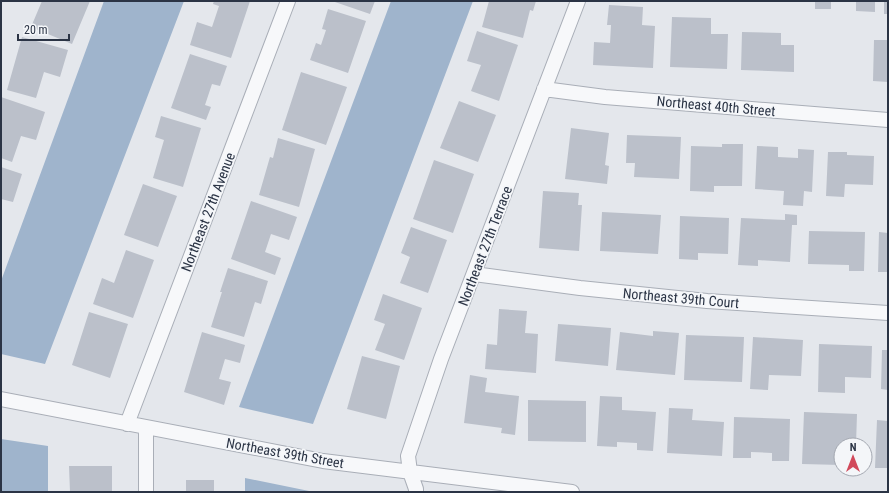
<svg xmlns="http://www.w3.org/2000/svg" width="889" height="493" viewBox="0 0 889 493" font-family="'Roboto Condensed',sans-serif">
<style>
.water{fill:#9fb4cc}
.building{fill:#bbc0ca}
.lines{fill:none;stroke-linecap:round;stroke-linejoin:round}
.minor-casing{stroke:#a9aeb7;stroke-width:16}
.minor{stroke:#f7f8fa;stroke-width:14}
.labels{text-anchor:middle;stroke-width:3.5;stroke-linejoin:round;paint-order:stroke}
.street-label{font-size:14px;fill:#2b3445;stroke:#f4f6f9}
</style>
<rect width="100%" height="100%" fill="#e4e7ec"/>
<path class="water" d="M104,1H184L45,364L1,354V281Z
M391,1H473L313,424L239,407Z
M1,439L48,446V492H1Z
M245,478L314,492H245Z"/>
<path class="building" d="M42,1H90L72,44L31,27Z
M214,1H250L231,58L190,45L197,22L212,27L219,6L213,4Z
M332,1H375L370,14Z
M489,1H536L533,11L530,10L523,38L482,27Z
M815,1H831V9H815Z
M856,1H875V12L856,11Z
M884,1H888V14H884Z
M609,5L643,7L642,25L655,26L653,68L593,65L594,42L610,43L611,25H607Z
M328,9L366,21L348,73L310,60L316,43L321,45L326,30L322,29Z
M672,17L711,18V34H728L727,69L670,67Z
M477,31L518,45L499,101L471,91L481,65L467,61Z
M742,32L781,33V45H794V72L741,70Z
M22,37L68,50L60,77L44,72L36,98L7,90Z
M874,40H888V82L873,81Z
M190,54L227,66L220,86L212,84L205,105L211,107L206,120L171,108Z
M301,72L347,87L326,145L282,130Z
M1,97L45,112L36,140L21,136L12,162L1,158Z
M459,101L496,115L478,162L440,148Z
M161,116L201,128L183,187L153,178L164,140L155,137Z
M571,128L609,133L605,165L609,166L607,184L565,179Z
M627,135L681,137L679,179L634,177L635,163H626Z
M278,138L315,149L299,207L259,195L270,157L273,158Z
M722,144H743L742,186H714V192L690,191L691,146L722,147Z
M757,146L778,147V157L798,158V149L814,150L812,192L804,191L803,206L783,205L784,191L755,189Z
M828,152H847V155L874,156L873,185L845,184L844,197L826,196Z
M434,160L474,174L453,233L413,219Z
M1,167L22,174L13,202L1,199Z
M143,184L177,196L158,247L124,235Z
M543,191L579,193L578,205H582L579,251L539,248Z
M251,201L297,217L289,240L271,234L265,252L281,258L275,275L231,259Z
M602,212L661,215L658,254L600,251Z
M785,214L797,215V225H792L790,262L758,260V266L738,265L741,218L785,220Z
M680,216L729,218L728,254L698,253V260L679,259Z
M411,227L447,240L428,293L400,283L410,257L401,253Z
M809,231L865,232L864,271H849V265L808,264Z
M879,232L888,233V272H878Z
M126,250L154,260L133,318L93,304L102,278L114,283Z
M228,268L268,281L261,304L255,302L244,337L211,327L222,292H220Z
M383,294L422,308L404,360L375,350L385,324L374,320Z
M499,309L527,311L525,333L538,334L536,373L485,369L487,344L497,345Z
M89,312L128,324L110,378L72,365Z
M558,324L611,328L608,366L555,361Z
M653,331L679,333L675,375L616,370L620,332L653,336Z
M202,332L245,345L240,363L225,359L219,379L231,382L224,405L184,392Z
M686,335L744,337L742,382L684,380Z
M753,337L803,340L801,376L769,375L768,390L750,389Z
M819,344L872,346L871,378L845,377V393L818,392Z
M882,350H888V390L881,389Z
M362,356L400,366L386,419L347,409Z
M470,375L487,378L485,392L519,396L515,435L501,433L502,428L464,423Z
M600,396L622,397V410L656,412L653,451L637,450V443L617,442V447L597,446Z
M528,400L586,401V442L528,441Z
M669,408L693,409L692,420L724,422L722,456L667,453Z
M804,412L857,414L856,445H841V465L802,464Z
M734,417L790,419L789,461H772V453L751,452V458H733Z
M877,420L888,421V468H875Z
M69,466H112V492H70Z
M186,480H214V492H186Z"/>
<g class="lines">
<defs>
<path id="minor" d="M544,89L605,97L888,120
M474,274L580,288L707,301L888,313
M1,399L323,461L572,492
M127,424L288,1
M146,428V492
M416,492V489L410,472L408,456L441,359L578,1"/>
</defs>
<use href="#minor" class="minor-casing"/>
<use href="#minor" class="minor"/>
</g>
<g class="labels">
<g class="street-label">
<text transform="translate(716 106) rotate(5)" y="5">Northeast 40th Street</text>
<text transform="translate(208 212) rotate(-69)" y="5">Northeast 27th Avenue</text>
<text transform="translate(485 246) rotate(-69)" y="5">Northeast 27th Terrace</text>
<text transform="translate(681 298) rotate(5)" y="5">Northeast 39th Court</text>
<text transform="translate(285 453) rotate(10)" y="5">Northeast 39th Street</text>
</g>
</g>
<rect width="889" height="493" fill="none" stroke="#2b3445" stroke-width="4"/>
<g transform="translate(853 457)"><circle r="19" fill="#f4f6f9" stroke="#a4a8b1"/>
<path d="M0-3L7 15L0 10L-7 15Z" fill="#d1495b"/>
<text y="-6" font-size="11" font-weight="bold" text-anchor="middle" fill="#2b3445">N</text>
</g>
<path d="M18 34v6h51v-6" fill="none" stroke="#2b3445" stroke-width="2"/>
<text x="24" y="34" font-size="12" fill="#2b3445" stroke="#f4f6f9" stroke-width="3" paint-order="stroke">20 m</text>
</svg>
